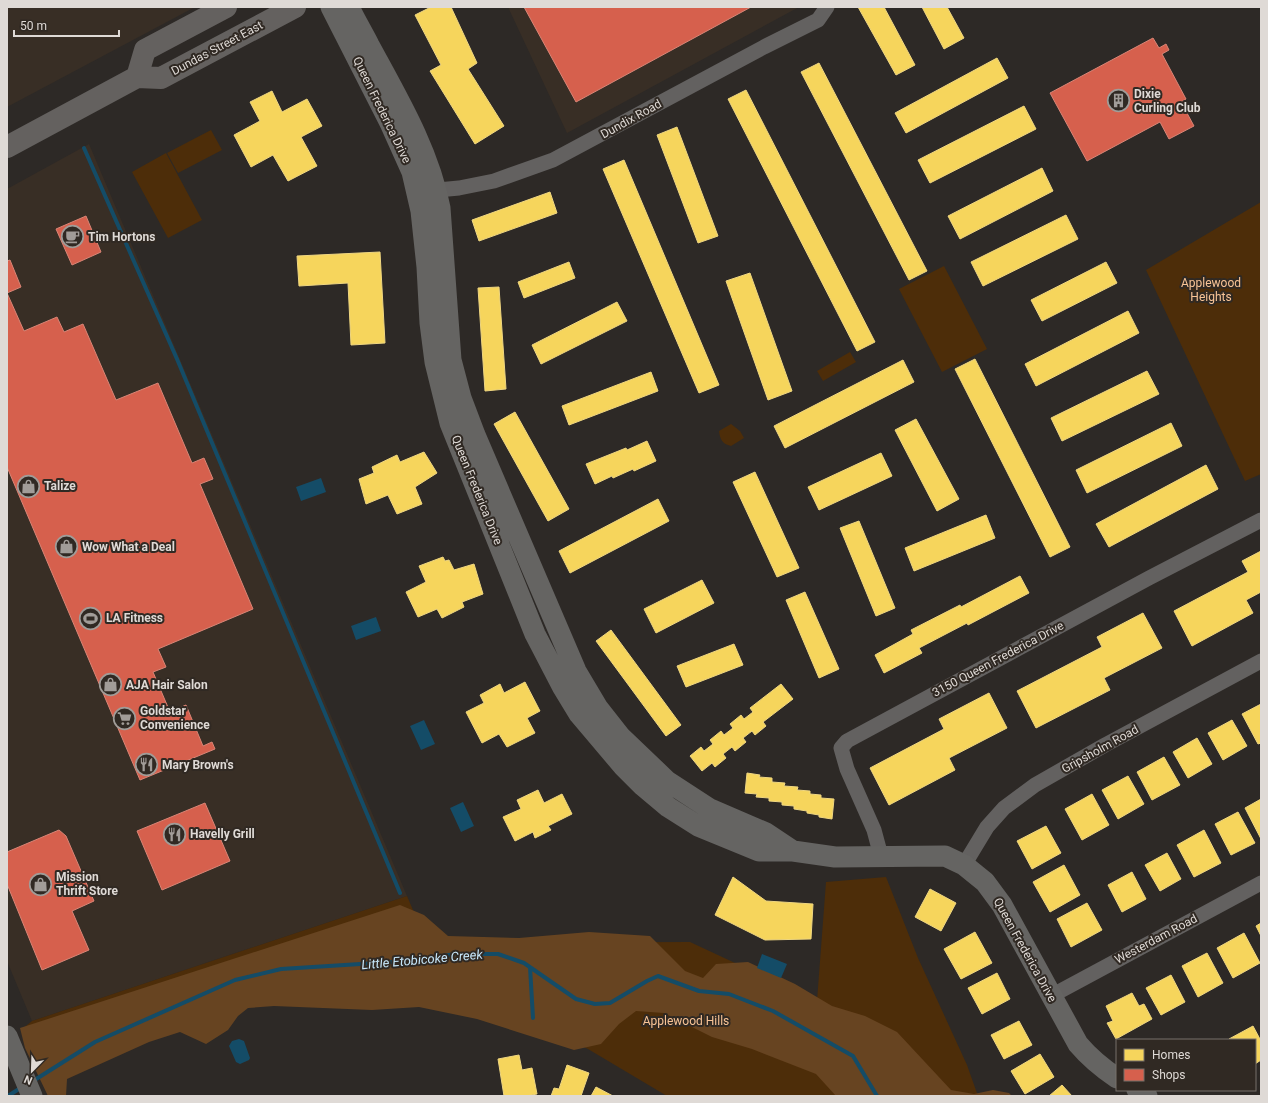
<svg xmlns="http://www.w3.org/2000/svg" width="1268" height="1103" viewBox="0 0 1268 1103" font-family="Roboto,sans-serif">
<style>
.built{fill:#382e25}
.green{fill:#4d2d09}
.forest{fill:#674421}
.water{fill:#144c67}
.homes{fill:#f6d55c;stroke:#efd681}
.shops{fill:#d6604d;stroke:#d98576}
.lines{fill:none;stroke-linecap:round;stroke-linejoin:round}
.stream{stroke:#144c67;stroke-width:4}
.street{stroke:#636160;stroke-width:15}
.secondary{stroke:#656462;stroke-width:21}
.primary{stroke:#64615f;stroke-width:22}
.labels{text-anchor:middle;stroke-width:4;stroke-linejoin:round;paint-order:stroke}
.street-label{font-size:12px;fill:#dfdad6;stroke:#302923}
.poi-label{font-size:12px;font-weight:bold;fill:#dfdad6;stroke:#302923;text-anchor:start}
.park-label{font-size:12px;fill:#f9c496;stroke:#302923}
.water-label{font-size:13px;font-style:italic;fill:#c7e7fa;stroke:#302923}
</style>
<rect width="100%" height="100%" fill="#2d2926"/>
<path class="built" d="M7,7H195L7,107Z
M508,7H799L567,133Z
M89,144L407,896L32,1021L7,961V189Z"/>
<path class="green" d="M211,130L222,150L178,173L167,153Z
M166,153L202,220L168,238L132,172Z
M1261,202V474L1245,481L1146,270Z
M944,266L987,349L942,372L899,289Z
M850,352L856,362L823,381L817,371Z
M731,424L740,431L744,438L731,446C722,444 720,439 719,431Z
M886,877L918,958L967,1065L978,1096H667L588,1049L457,985L258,992L21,1030L32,1021L407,896L427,943L690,942L817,1001L826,882Z"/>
<path class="forest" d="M400,905L424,915L448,936L519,938L589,932L650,936L685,971L703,978L716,964L748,962L795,984L832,1006L865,1016L897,1032L951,1090L974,1094L993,1090L1009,1093L1012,1096H836L816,1074L752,1049L712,1037L664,1013L636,1011L619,1024L601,1044L574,1050L477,1019L419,1007L372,1010L274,1006L248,1008L238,1016L228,1030L206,1044L180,1032L149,1042L67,1079L66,1096H48L25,1048L20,1028Z"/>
<path class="water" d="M321,478L326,492L301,501L296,487Z
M376,617L381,631L356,640L351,626Z
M424,720L435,744L421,750L410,726Z
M463,802L474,826L461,832L450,808Z
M762,954L787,964L781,978L757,968Z
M239,1039L244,1041L250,1058L249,1060L240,1064L236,1062L229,1046L232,1041Z"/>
<path class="homes" d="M431,7H451L477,63L468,69L504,126L475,144L430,71L441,65L415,15Z
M858,7H884L915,65L896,75Z
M922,7H947L964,38L944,49Z
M997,58L1008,78L906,133L895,113Z
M819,63L927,271L909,280L801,72Z
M746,90L875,342L857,351L728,99Z
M272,91L282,112L307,99L322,126L301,137L317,166L288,181L273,155L251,167L234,135L260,121L250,102Z
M1024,106L1036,129L930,183L918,160Z
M677,127L718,236L698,243L657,135Z
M624,160L719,385L699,393L603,169Z
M1042,168L1053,191L960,239L948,216Z
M550,192L557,213L479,241L472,220Z
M1066,215L1078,239L983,286L971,262Z
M380,252L385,343L351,345L348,283L299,286L297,256Z
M569,262L575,278L524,298L518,282Z
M1106,262L1117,283L1042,321L1031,300Z
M750,273L792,391L768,400L726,281Z
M499,287L506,389L485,391L478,288Z
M617,302L627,321L541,364L532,345Z
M1128,311L1139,333L1036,386L1025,364Z
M975,359L1070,547L1050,557L955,369Z
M903,360L914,382L785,448L774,426Z
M1147,371L1159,394L1062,441L1051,418Z
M651,372L658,391L569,425L562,406Z
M515,412L569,509L548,521L494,424Z
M916,419L959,499L937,511L895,430Z
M1171,423L1182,446L1087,493L1076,470Z
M647,441L656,461L634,471L633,469L613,478L612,476L595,484L586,464L626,448L627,450Z
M424,452L437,473L415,487L422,504L397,514L388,495L366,504L359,479L374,473L372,467L397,455L400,462Z
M881,453L892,476L819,510L808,487Z
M1206,465L1218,489L1109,547L1096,524Z
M755,472L799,568L777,577L733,482Z
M658,499L669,521L570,573L559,551Z
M986,515L995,538L914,571L905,548Z
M859,521L895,608L876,616L840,528Z
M1261,551V592L1246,600L1253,613L1192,646L1174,611L1248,572L1242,561Z
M443,557L445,561L449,560L454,570L474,564L483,594L462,602L464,607L442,618L437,609L418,617L406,592L426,582L419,566Z
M1020,576L1029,593L968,625L967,623L919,648L922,653L884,673L875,655L913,634L911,630L960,605L961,607Z
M702,580L714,603L656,633L644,609Z
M805,592L839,669L819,678L786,600Z
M1143,613L1162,648L1104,678L1110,690L1036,728L1017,691L1102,647L1097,637Z
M611,630L681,725L666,736L596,641Z
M734,644L743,665L686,687L677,666Z
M525,682L540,711L527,718L535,733L507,747L499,734L482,743L466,712L484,703L480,695L500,684L504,693Z
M781,684L793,699L763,722L766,726L755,735L752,731L743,738L746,742L735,751L732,747L723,754L726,758L715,767L712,763L702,771L690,756L701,747L704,751L713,744L710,740L721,731L724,735L733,728L730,724L741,715L744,719L753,712L750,708Z
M989,693L1007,728L949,758L955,770L889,805L870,768L944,729L939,719Z
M1261,704V743L1258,744L1242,714Z
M1232,720L1247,746L1223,760L1208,733Z
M1197,738L1212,764L1188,778L1173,752Z
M1164,757L1180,785L1152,800L1137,772Z
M747,773L760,775L759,777L772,778V782L785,783L784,786L798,787L797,790L810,791V794L821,795V798L834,799L832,819L819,817V815L807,813V811L794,809V806L782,805V802L769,801V798L756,797L757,794L745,793Z
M1128,776L1144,804L1118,819L1102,790Z
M538,790L544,803L562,794L572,814L548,826L551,830L535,838L533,832L515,841L503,817L521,809L517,800Z
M1092,794L1109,825L1082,840L1065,809Z
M1261,799V839L1245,808Z
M1238,812L1255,843L1231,855L1215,824Z
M1046,826L1061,853L1032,869L1017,841Z
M1204,830L1221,863L1194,877L1177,845Z
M1167,853L1181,879L1160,891L1145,865Z
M1064,865L1080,895L1050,912L1033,882Z
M1132,872L1146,899L1122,912L1108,885Z
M733,877L766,901L813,904L811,939L765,940L715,915Z
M930,889L956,903L941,931L915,917Z
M1087,903L1102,930L1071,947L1057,919Z
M1261,923V936L1256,926Z
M975,932L992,963L961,979L944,949Z
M1244,933L1260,963L1233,978L1217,948Z
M1207,953L1223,983L1198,997L1182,966Z
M997,973L1010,999L982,1014L968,988Z
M1171,975L1185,1002L1161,1015L1146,988Z
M1132,993L1139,1006L1144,1004L1152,1019L1116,1039L1107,1023L1113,1021L1106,1006Z
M1019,1021L1032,1045L1004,1059L991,1035Z
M1253,1026L1261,1041V1060L1255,1064V1040L1229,1039Z
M1040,1054L1054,1077L1025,1094L1011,1071Z
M519,1055L522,1070L532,1068L537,1094L526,1096H504L498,1059Z
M567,1065L589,1073L581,1096H551L554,1088L559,1089Z
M1062,1085L1072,1096H1049Z
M596,1087L613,1096H591Z"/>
<path class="shops" d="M524,7H751L576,102Z
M1153,38L1159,48L1166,44L1169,50L1162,54L1186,99L1181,102L1194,126L1169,139L1160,122L1087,161L1050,93Z
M86,216L101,252L72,265L56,229Z
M10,260L21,287L7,293L24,331L57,317L64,332L83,324L116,400L158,383L192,463L204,458L213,479L200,484L253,609L158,649L166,667L153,672L170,712L186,705L203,746L212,742L215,749L140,780L7,467V261Z
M205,803L230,861L162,890L137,831Z
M59,830L66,836L94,901L72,911L89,950L42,970L7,884V852Z"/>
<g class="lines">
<path class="stream" d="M84,148L177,359L400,893
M530,967L533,1018
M33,1081L95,1042L235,980L281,969L408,961L456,954H498L524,963L576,999L595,1004L610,1003L647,981L658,976L699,991L729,994L773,1011L853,1056L877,1096
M8,1096L22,1087"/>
<path class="street" d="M427,191L459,188L494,181L553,160L764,47L818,20L827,7
M881,856L874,830L847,769L841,748L847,741L1149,578L1261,520
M964,865L987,827L1004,808L1035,785L1105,745L1261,661
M1051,996L1261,883"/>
<path class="secondary" d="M331,7L390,123L412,172L421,211L427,267L430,323L435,362L450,423L535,634L562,686L579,714L623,766L643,786L668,807L698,826L759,851H793L835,857L945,856L964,865L985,882L1002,905L1078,1044C1089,1057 1102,1068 1117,1078
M349,7C355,20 363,33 369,45C397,97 429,150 440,208L451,360L461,398L475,435L576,671L598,708L620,736L667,781L710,809L766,833L793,851
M7,1036L32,1096
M1137,1090L1147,1096"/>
<path class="primary" d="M137,77L145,50L226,7
M7,147L137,77L161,78L295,7"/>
</g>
<defs>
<symbol id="building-ring" viewBox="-11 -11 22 22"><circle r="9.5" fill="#302923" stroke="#a19c98" stroke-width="1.5"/><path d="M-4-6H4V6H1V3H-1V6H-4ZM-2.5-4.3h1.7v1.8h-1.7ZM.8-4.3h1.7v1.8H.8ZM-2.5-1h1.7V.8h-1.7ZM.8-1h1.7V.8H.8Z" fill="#a19c98"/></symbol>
<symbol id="cafe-ring" viewBox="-11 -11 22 22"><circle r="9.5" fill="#302923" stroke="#a19c98" stroke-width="1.5"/><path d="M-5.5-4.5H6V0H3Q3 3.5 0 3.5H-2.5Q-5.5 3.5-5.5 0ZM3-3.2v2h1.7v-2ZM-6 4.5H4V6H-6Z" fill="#a19c98"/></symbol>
<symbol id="shop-ring" viewBox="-11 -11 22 22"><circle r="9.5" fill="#302923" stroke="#a19c98" stroke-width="1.5"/><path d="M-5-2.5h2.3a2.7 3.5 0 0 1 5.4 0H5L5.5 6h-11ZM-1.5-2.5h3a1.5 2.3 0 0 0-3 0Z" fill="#a19c98"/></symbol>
<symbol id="stadium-ring" viewBox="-11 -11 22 22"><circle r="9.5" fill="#302923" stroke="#a19c98" stroke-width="1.5"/><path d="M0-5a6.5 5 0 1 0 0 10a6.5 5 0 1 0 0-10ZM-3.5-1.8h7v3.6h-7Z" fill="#a19c98"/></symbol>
<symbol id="supermarket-ring" viewBox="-11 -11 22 22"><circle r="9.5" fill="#302923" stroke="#a19c98" stroke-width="1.5"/><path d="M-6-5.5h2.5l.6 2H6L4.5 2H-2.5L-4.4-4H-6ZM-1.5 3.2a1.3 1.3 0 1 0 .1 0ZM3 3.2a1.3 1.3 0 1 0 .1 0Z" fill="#a19c98"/></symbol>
<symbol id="restaurant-ring" viewBox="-11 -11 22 22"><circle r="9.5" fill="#302923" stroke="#a19c98" stroke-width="1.5"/><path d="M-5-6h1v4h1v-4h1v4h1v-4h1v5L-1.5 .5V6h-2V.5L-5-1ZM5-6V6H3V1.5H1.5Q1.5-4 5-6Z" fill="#a19c98"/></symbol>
</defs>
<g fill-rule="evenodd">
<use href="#building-ring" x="1106" y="88" width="25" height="25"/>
<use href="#cafe-ring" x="60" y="224" width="25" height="25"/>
<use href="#shop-ring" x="16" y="474" width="25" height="25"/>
<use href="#shop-ring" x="54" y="534" width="25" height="25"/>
<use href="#stadium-ring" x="78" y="606" width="25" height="25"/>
<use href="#shop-ring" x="98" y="672" width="25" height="25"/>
<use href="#supermarket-ring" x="112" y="706" width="25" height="25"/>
<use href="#restaurant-ring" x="134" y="752" width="25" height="25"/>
<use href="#restaurant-ring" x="162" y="822" width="25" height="25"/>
<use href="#shop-ring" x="28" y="872" width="25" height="25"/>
</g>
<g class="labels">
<g class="street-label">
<text transform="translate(217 48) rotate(-28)" y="4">Dundas Street East</text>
<text transform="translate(382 110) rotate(64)" y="4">Queen Frederica Drive</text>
<text transform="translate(631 119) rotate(-29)" y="4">Dundix Road</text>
<text transform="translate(477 490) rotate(68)" y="4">Queen Frederica Drive</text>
<text transform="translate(998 659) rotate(-28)" y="4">3150 Queen Frederica Drive</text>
<text transform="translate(1100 749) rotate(-29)" y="4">Gripsholm Road</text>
<text transform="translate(1156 939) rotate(-28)" y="4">Westerdam Road</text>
<text transform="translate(1025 950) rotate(61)" y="4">Queen Frederica Drive</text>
</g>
<g class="poi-label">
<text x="1134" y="98">Dixie<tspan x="1134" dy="14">Curling Club</tspan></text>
<text x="88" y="241">Tim Hortons</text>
<text x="44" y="490">Talize</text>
<text x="82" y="551">Wow What a Deal</text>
<text x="106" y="622">LA Fitness</text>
<text x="126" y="689">AJA Hair Salon</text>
<text x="140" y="715">Goldstar<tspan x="140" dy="14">Convenience</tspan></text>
<text x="162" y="769">Mary Brown's</text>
<text x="190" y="838">Havelly Grill</text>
<text x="56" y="881">Mission<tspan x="56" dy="14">Thrift Store</tspan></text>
</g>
<g class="park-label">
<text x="1211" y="287">Applewood<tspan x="1211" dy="14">Heights</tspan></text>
<text x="686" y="1025">Applewood Hills</text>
</g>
<g class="water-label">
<text transform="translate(422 959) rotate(-5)" y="5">Little Etobicoke Creek</text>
</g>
</g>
<rect width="1268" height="1103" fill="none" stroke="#dfdad6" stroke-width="16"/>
<rect x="1116" y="1039" width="140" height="52" fill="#302923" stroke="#76706b"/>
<rect x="1124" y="1049" width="20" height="12" fill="#f6d55c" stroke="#76706b"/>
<text x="1152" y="1059" font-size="12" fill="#dfdad6">Homes</text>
<rect x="1124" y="1069" width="20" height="12" fill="#d6604d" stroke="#76706b"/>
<text x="1152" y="1079" font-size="12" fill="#dfdad6">Shops</text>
<g transform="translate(32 1071) rotate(203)" stroke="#302923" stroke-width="3" paint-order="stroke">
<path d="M0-3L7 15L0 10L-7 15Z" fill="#dfdad6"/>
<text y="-6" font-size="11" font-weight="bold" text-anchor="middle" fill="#dfdad6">N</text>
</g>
<path d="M14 30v6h105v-6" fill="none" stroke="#dfdad6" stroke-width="2"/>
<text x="20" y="30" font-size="12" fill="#dfdad6" stroke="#302923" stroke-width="3" paint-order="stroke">50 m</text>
</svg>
